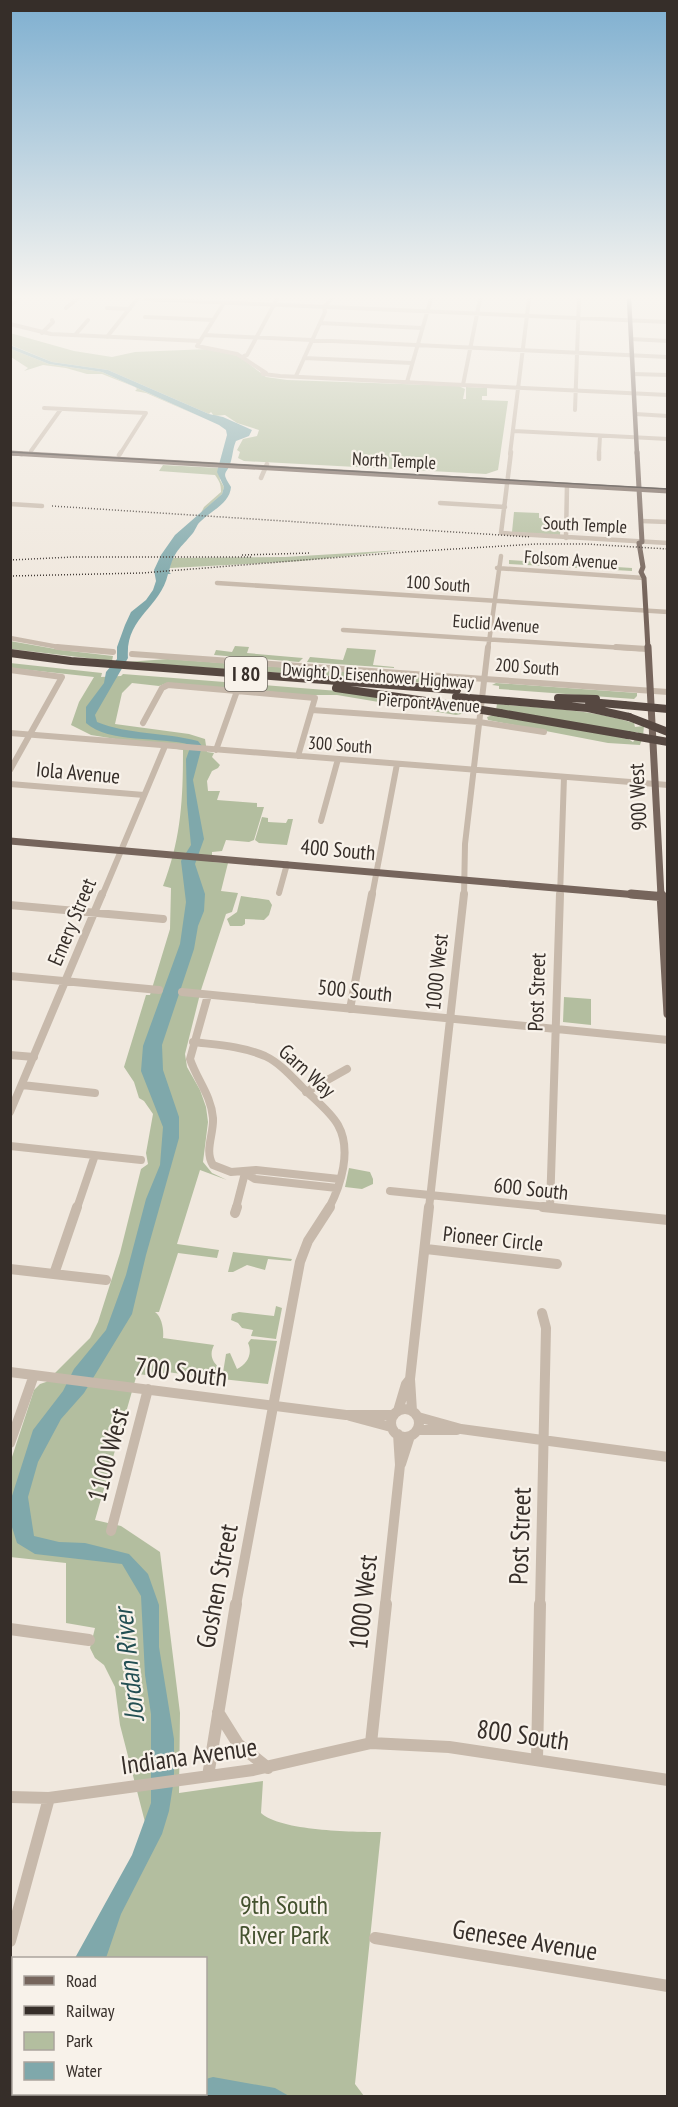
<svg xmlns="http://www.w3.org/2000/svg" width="678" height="2107" viewBox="0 0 678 2107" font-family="'PT Sans Narrow',sans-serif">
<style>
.green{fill:#b3be9f}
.water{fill:#7fa8ab}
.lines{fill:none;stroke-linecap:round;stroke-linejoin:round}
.minor-far5{stroke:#c7b9ab;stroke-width:4}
.minor-far4{stroke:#c7b9ab;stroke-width:4.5}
.minor-far3{stroke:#c7b9ab;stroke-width:6}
.minor-far2{stroke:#c7b9ab;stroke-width:8}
.minor-far1{stroke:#c7b9ab;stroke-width:10}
.minor{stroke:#c7b9ab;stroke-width:12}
.major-far3{stroke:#76655c;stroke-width:4.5}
.major-far2{stroke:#76655c;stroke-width:5}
.major-far1{stroke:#76655c;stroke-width:7}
.major{stroke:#76655c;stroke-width:9}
.highway{stroke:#564841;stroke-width:8}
.tram{stroke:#362e29;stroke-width:1.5}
.rail{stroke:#362e29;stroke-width:1.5;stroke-dasharray:1 2;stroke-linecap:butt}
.highway-bridge{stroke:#564841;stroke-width:8}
.labels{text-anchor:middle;stroke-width:4.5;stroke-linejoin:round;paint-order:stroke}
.far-street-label{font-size:18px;fill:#362e29;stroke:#f8f2ea}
.shield{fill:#f8f2ea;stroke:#706963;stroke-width:1.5}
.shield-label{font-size:20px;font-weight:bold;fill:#362e29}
.street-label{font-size:21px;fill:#362e29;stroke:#f8f2ea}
.near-street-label{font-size:26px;fill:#362e29;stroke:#f8f2ea}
.near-park-label{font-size:26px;fill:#44522f;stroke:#f8f2ea}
.near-water-label{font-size:27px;font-style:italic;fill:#234f53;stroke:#f8f2ea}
</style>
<rect width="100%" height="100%" fill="#f0e8de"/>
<path class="green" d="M10,333L74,351L112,357L135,352L209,349L239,356L266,377L287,380L459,386L465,389L463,399H466V387L487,388V396H482V400L508,401L498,470L486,474L244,461L238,458L240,452L237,450L243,439L257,436L259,430L237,423L225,415L214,416L211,412L209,414L108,370L52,362L11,345Z
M11,349L49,364L102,372L201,417L146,393L135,391L137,389L135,387L102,374H87L66,368L43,365L24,371L28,368L11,357Z
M163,465L219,468L220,480L224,487L222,494L201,513L204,507L221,492C221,483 219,481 215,475L159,471Z
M514,512L539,513V518L561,520L560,535L512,532Z
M402,550L301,561L170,568L171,558L285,557Z
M509,560L632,568V571L509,564Z
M10,641L61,650L113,656L112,661L11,649Z
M235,646L249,647L247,653L303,658L299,662L214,655L216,650L232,652Z
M347,648L376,650L373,665L394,667V668L307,662L310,657L343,660Z
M168,659L471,681L468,683L467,686L126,662Z
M10,663L102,673L101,677L121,676L123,674L338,691L465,709L466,713L456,715L337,695H306L167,683L159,686L132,683L122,693L115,724L189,734L205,739L207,752L214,753L212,757L220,765L218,768L212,771L207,781L208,791H220L217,800L257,803V807H264L254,840L249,842L226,840L222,851L212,852V862L228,863L221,891L238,893L232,912L226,914L201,990L185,1054L187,1067L200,1090L206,1107L208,1122L203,1162L212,1173L227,1180L200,1170L177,1244L219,1250L217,1258L178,1253L159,1312H155C162,1317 164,1330 163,1338L214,1345C209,1355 212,1362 221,1369L219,1379L167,1372L155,1376L137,1374L95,1520L121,1526L160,1552L180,1713L179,1793L263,1781L261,1813C281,1831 352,1832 381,1832L355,2084L364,2096H50L52,2094H206V1958H102L146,1826L120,1725L115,1687L104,1665L95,1658L90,1648L95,1628L66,1623V1563L10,1557L11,1460L34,1390L40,1384L46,1382L90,1338L98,1322L120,1253L141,1169L148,1164L146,1153L153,1114L144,1101L139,1098L134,1082L124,1067L146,995H150L170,929L171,888L163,886C181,839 183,800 183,750L91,735L71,725L79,702L94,677L11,668Z
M496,683L637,693V696L634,699L499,689V686L492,685Z
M497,704C543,708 590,709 634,723L635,727L644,726L643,736L637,732H626L496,710Z
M496,714L625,737L633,742L636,738L642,739L640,745L608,743L488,720L487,717Z
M262,817L268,818V822L286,823L288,819H293L287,845L259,843L255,840Z
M241,896L269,900L272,905L269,915L264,920L245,919V924L242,926H230L227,919L237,912Z
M564,997L591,999V1025L563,1022Z
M349,1168L370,1172L373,1179V1184L362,1189L345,1187Z
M233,1252L292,1259L291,1261L268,1259L265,1270L247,1265L233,1272H228Z
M276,1306L282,1308L276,1339L251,1336L253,1330L242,1328L238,1323L231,1320L232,1314L239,1312L274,1316Z
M251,1339L277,1341L268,1384L222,1379L226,1354L230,1353L237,1369C247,1364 253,1354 248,1343Z"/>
<path class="water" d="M10,345L52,362L108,370L209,414L223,417L252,430L249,436L236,441C233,448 233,454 231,461C227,476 220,470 231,487C230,503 211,511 201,521C197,524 196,529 193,533C180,549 174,550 169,572L171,574H168C160,609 125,617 128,658L95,715L97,722C129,735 164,732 198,741L202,746L193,780L204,839L195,864L205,894L204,911L198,926L194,949L162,1045L163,1070L179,1117V1138L146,1255L132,1314L84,1393L61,1419L38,1462L28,1497L34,1536L59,1542L85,1543L129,1554L148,1574L159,1605V1647L174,1739V1779L169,1811L162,1834L121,1914L106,1958H75L132,1855L151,1803V1714L145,1675L141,1596L122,1564L35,1554L17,1543L11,1524V1499L33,1430L63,1391L74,1369L106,1330L126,1275L146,1199L160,1165L163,1127L141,1071L143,1046L180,944L186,902L181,861L191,845L187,804L186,759L191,745C160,736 109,744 86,723V707L104,683L106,672L117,659V647L125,625L131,612L146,600L153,590L156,581L154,570L161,555L175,535L222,494L224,487L217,472L227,435L226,430L219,425L102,372L49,364L11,349Z
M213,2077L275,2088L289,2096H155L161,2094H206V2079Z"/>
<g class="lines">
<path class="minor-far5" d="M145,299L668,322
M224,303L197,346L237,354L266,373
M10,306L17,299
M66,308L77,299
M107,308L130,309
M145,317L213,320
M320,323L422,328
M10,324L51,334L200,341
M42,333L53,322L52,320
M75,335L88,320
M204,335L668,357
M107,337L137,299
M631,339L668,341
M244,356L247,355L277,299
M304,358L412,363
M262,371L263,374L280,376L668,395
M633,374L668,375
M296,376L325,312L324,307L331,299
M407,382L431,299
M463,385L480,299
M44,408L146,413L120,454
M575,410L579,299
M635,414L668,416
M514,431L668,439
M31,451L61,409
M510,454L529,299
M599,454L600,436"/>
<path class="minor-far4" d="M511,452L501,533L668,543
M119,455L121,452
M599,459V452
M261,478L267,464
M440,503L505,507
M10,504L42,506
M641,521L668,522
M566,538L567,485
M497,568L644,578
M217,583L668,612
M343,630L640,649
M10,638L69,649
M488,649L501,556"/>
<path class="minor-far3" d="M57,647L113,652
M616,647L647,649
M132,654L668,692
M10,670L62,677L10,770
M312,710L479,722L544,732
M143,723L162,688L168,685L315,698L298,756
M10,733L668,785
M216,750L237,691
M10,784L144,795
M321,821L338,759
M279,893L287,864
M102,896L165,746
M372,896L397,764
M464,896L465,844L488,647
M560,896L564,777"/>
<path class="minor-far2" d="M10,905L163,919
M10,976L159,990
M182,992L668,1040
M208,995L190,1059C197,1080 211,1095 213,1118C214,1134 204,1151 213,1165L231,1172L256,1170L339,1179
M350,1009L372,894
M193,1042C218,1045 241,1046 265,1056C280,1063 292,1077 303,1088C314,1099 330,1111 338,1125C352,1150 341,1185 329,1208
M10,1055L34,1057
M22,1085L95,1093
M306,1092L347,1069
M10,1112L102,894
M10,1146L141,1160
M245,1173L255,1179L337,1188
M390,1191L558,1208
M77,1208L95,1155
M236,1208L245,1173
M429,1208L464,894
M550,1208L560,894"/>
<path class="minor-far1" d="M543,1207L668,1220
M235,1213L237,1207
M426,1249L557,1264
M10,1269L106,1280
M54,1274L77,1207
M10,1372L346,1415H393
M391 1423a14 14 0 1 1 28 0a14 14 0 1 1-28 0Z
M398,1411L406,1384L410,1379
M412,1411L410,1379L429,1207
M350,1416L391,1427
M418,1417L461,1429L668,1457
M418,1430H457
M10,1443L34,1375
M401,1464L410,1436
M111,1531L148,1389
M236,1605L300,1262L308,1241L330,1207
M385,1605L400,1465L398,1434
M540,1605L546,1328L542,1313"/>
<path class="minor" d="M10,1629L89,1640
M218,1712L238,1744L268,1768
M371,1743L386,1604
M537,1760L540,1604
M208,1776L236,1604
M10,1797L49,1798L253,1770L371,1743L449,1747L668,1780
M375,1938L668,1986
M10,1941L49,1798"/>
<path class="major-far3" d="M629,299L637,454
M10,453L22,454"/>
<path class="major-far2" d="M637,452L642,542L639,543L643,567L641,572L644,578L648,649
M10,453L668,491"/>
<path class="major-far1" d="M648,647L661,896
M10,841L649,896"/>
<path class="major" d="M631,894L666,897
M661,894L668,1014"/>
<path class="highway" d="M10,653L71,661L457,690
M336,688L453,705
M558,698L596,699
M507,701L588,708L629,717
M589,702L624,705
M500,713L628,735"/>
<path class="tram" d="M10,452L668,489"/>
<path class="rail" d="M52,506L531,537
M242,555L311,553
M10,560L73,557H251
M10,576L142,573L405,552L536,544H586L668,549"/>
<path class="highway-bridge" d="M456,697L507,701
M453,705L500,713
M624,705L668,709
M629,717L668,732
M628,735L668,742"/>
</g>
<linearGradient id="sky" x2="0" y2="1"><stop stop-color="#7eafd0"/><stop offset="0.5" stop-color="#f8f5f0"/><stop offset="1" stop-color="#f8f5f0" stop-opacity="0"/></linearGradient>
<rect width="678" height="594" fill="url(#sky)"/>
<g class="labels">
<g class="far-street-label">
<text transform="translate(394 461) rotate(3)" y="6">North Temple</text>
<text transform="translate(585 525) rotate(3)" y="6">South Temple</text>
<text transform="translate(571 560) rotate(4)" y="6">Folsom Avenue</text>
<text transform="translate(438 584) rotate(4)" y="6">100 South</text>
<text transform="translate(496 624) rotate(4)" y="6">Euclid Avenue</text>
<text transform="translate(527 667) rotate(4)" y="6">200 South</text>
<text transform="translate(378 676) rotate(4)" y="6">Dwight D. Eisenhower Highway</text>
<text transform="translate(429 703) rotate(4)" y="6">Pierpont Avenue</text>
<text transform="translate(340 745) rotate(4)" y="6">300 South</text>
</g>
<rect class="shield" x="225" y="657" width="42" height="34" rx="4.5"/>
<g class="shield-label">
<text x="246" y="681">I 80</text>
</g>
<g class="street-label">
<text transform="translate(78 773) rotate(5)" y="7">Iola Avenue</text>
<text transform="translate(638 797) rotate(-93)" y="7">900 West</text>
<text transform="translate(338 850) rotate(5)" y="7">400 South</text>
<text transform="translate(72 922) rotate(-67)" y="7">Emery Street</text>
<text transform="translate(437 972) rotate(-84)" y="7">1000 West</text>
<text transform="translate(355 991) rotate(6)" y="7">500 South</text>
<text transform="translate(537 992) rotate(-88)" y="7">Post Street</text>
<text transform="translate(307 1071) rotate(42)" y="7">Garn Way</text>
<text transform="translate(531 1189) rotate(6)" y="7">600 South</text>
<text transform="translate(493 1239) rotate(6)" y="7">Pioneer Circle</text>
</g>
<g class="near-street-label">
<text transform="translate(181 1372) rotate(7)" y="9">700 South</text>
<text transform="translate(108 1455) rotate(-75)" y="9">1100 West</text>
<text transform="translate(520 1536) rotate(-88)" y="9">Post Street</text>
<text transform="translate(217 1586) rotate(-79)" y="9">Goshen Street</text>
<text transform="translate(363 1602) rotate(-84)" y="9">1000 West</text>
<text transform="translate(523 1735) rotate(8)" y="9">800 South</text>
<text transform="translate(189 1756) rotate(-8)" y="9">Indiana Avenue</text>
<text transform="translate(525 1940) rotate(9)" y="9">Genesee Avenue</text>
</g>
<g class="near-park-label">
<text x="284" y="1914">9th South<tspan x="284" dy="30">River Park</tspan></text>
</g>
<g class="near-water-label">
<text transform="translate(129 1665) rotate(-96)" y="9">Jordan River</text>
</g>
</g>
<rect width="678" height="2107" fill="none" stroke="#362e29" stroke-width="24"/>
<rect x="12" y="1957" width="195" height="138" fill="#f8f2ea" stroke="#aaa49d" stroke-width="1.5"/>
<rect x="24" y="1976" width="30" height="9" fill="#76655c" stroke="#aaa49d" stroke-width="1.5"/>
<text x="66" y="1987" font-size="18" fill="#362e29">Road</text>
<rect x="24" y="2006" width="30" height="9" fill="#362e29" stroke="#aaa49d" stroke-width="1.5"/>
<text x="66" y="2017" font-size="18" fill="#362e29">Railway</text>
<rect x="24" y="2032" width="30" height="18" fill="#b3be9f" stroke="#aaa49d" stroke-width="1.5"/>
<text x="66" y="2047" font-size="18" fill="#362e29">Park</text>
<rect x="24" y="2062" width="30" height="18" fill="#7fa8ab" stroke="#aaa49d" stroke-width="1.5"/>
<text x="66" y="2077" font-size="18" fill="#362e29">Water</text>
</svg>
